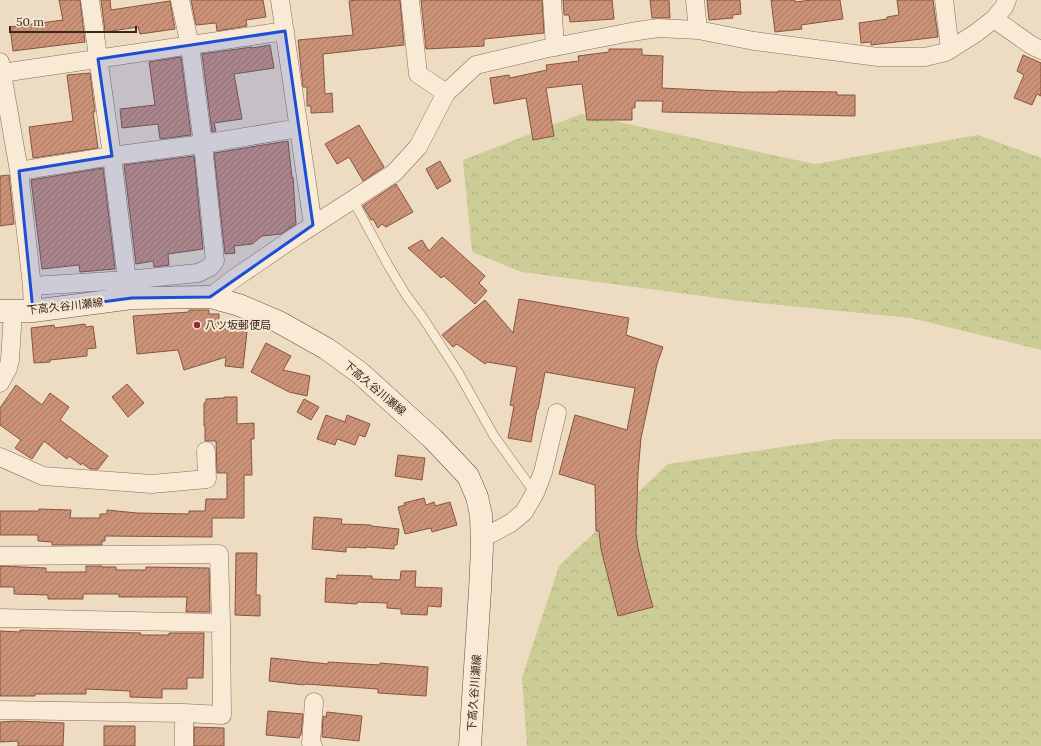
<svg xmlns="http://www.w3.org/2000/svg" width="1041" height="746" viewBox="0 0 1041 746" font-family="Lora,'Noto Sans JP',serif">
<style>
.forest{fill:url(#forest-crowns)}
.building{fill:url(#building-hatch);stroke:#87543f}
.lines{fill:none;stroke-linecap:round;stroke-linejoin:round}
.service-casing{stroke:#876d59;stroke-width:10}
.minor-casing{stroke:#876d59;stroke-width:19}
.secondary-casing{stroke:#694e3c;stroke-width:23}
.service{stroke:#f9ead5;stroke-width:9}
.minor{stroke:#f9ead5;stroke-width:18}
.secondary{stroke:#f9ead5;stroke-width:22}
.marked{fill:#1d4ed8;fill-opacity:0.2;stroke:#1d4ed8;stroke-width:3;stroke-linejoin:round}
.poi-dot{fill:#962936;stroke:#f5e7d1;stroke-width:1.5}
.labels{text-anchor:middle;stroke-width:4;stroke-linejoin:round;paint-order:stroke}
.street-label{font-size:11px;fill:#37271d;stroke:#f5e7d1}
.poi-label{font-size:11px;fill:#37271d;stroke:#f5e7d1;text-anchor:start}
</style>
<defs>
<pattern id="forest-crowns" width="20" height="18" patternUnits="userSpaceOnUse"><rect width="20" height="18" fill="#cbcc96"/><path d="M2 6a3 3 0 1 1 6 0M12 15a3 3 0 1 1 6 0" fill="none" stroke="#afaf81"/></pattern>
<pattern id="building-hatch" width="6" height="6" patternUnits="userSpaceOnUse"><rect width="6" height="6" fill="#cc9277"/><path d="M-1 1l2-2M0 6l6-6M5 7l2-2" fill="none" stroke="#a67761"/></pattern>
</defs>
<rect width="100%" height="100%" fill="#eedcc2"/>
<path class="forest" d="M581,114L815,164L978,135L1041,158V350L911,318L740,301L522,272L472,252L463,160Z
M836,439H1041V746H527L522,677L559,566L668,464Z"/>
<path class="building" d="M59,0H80L85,42L13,51L10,27L63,20Z
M101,0H110L111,10L170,1L175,29L140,34L138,27L105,32Z
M191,0H263L266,17L246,20L247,26L217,31L216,23L196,25Z
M356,0H400L404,45L323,54L325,94L332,93L333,112L311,113V106H307V87H303L298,40L353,35L349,1Z
M421,0H542L544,33L484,39V46L426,49Z
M563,0H612L614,19L570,22L569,15H564Z
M650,0H669L670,18H652Z
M707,0H740L741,14L732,15L733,18L709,20Z
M771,0H795V2L812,0H840L843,19L801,25L802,29L775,32Z
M897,0H933L938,37L871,45V42L861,43L859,23L887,19V17L899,15Z
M270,45L274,68L234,74L242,119L214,123L216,131L212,132L202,54L252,47V48Z
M609,49H642V55L663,56L662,88L741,92H778V91L837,92V95H855V116L662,112L663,101H635V108H632V120H587L582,84L546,88L554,136L533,140L526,98L494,104L490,78L509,75L510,78L547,70L546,65L579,61L578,56L609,52Z
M1023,55L1041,63V96L1037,94L1032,105L1014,98L1024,75L1017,71Z
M181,57L191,135L160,139L158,124L122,128L120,109L155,105L149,62Z
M90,73L95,112H93L98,148L33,158L29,127L73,121L67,75Z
M359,125L384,167L363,181L349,157L337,164L325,144Z
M288,141L292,178L293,177L296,224L281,234L262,236L252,244L234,246L235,253L225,254L214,153Z
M194,156L203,249L168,254L169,265L154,267L153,261L136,264L124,165Z
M440,161L451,181L437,189L426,169Z
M103,168L115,269L80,272L79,265L42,269L31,180Z
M9,175L14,224L0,226V176Z
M396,184L413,212L386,227L382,224L378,228L373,219L371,220L363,206Z
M442,237L485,276L479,283L487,291L475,304L444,276L441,278L408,248L422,240L429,251Z
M519,299L629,318L626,335L663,347L657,364L641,438L638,473L636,534L638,548L646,582L653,607L618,616L601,549L599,531H596L595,485L559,474L575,415L627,430L635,388L545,372L538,409H537L531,442L508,438L514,406L510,405L517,367L487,362L485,364L457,344L453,347L442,335L485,300L513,333Z
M189,310H209V314H219V328L247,332L243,368L225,366L226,357L184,370L178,350L137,354L133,316L189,312Z
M85,324L86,327L93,326L96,348L87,349V356L50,360V362L34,363L31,328L54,325L55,328Z
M266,343L291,356L283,370L310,376L307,396L289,392L251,372Z
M127,384L144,403L128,417L112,397Z
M16,385L42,405L50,393L69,407L60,420L108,456L98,469H90L82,463L81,465L69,456L67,459L44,441L32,459L15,448L21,440L0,425V408Z
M224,397H237V424L254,423V439H251L252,475H244V518H212V537L105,536V541H102V545H52V542L38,541V535H0V511H39V509L71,510L70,518H100V514H107V510L137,513L189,514V511H205L206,499H227V473H217L216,441H205V426H204V403H206V399L224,398Z
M304,399L319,407L311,420L297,412Z
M326,415L345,422L347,415L370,424L365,437L359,435L355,445L337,439L335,445L317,439Z
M398,455L425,458L422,480L395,476Z
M424,498L426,505L434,502L435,506L450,502L457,525L432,532L431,528L405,534L398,507L405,505L404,503Z
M314,517L342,519L341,524L371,525V526L399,529L397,545H394V549L366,547V548L346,547V552L312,549Z
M236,553H257L256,595H260V616L235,615Z
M0,566L46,568V572H86V566H102V567H116V570H146V567L209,568L210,612H186L187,597H119V594H83V599H48V595L14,594V587H0Z
M401,571H416L415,587L442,588L441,607L428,606L427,615L401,614V609L387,608V603L357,602V604L325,602L326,578L337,579V575L372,576V579L400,580Z
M20,630L141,633L140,635H169V633H204L203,678H187V689H162V698L130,697V691L86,689V694H35V696H0V631L20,632Z
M271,658L328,664V662L380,665V663L428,667L426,696L378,693V689L305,684L304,685L269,681Z
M268,711L303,714L301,735H300L299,738L266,735Z
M327,712L362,716L359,741L322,737L323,716L326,717Z
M18,721L64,723L63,746H18V741L0,742V722Z
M104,726H135V746H104Z
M194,727L224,728V746H194Z"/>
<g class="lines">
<defs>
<path id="service" d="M353,200L388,265L406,295L423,318L458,372L494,436L535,493"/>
<path id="minor" d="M90,0L112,156L127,280L130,291
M280,0L313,225
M410,0L418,74L446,93
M552,0L555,47
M695,0L698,30
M944,0L950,49
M994,19L1031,45L1041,50
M0,62L19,171L32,286L33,311
M2,73L285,31
M19,171L112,156L203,144L299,128
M32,286L127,280L198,273L210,267L215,261L203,144L190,46L180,0
M210,297L235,278L295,237L394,173L418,147L446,93L476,65L544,49L631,32L658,28L698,30L754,41L878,57H925L946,52L976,33L994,19L1004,7L1007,0
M0,383L8,368L10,360L13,311
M0,457L43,476L152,484L207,479L206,451
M481,539L511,523L524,512L535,493L543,472L557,413
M0,556L219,554L221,623L222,715L184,713L0,710
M0,618L221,623
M184,746V713
M313,746L311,743L314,702"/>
<path id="secondary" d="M0,311H33L132,298L210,297L239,305L279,322L327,349L360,373L433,439L468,476L477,497L481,515L482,547L480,590L470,746"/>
</defs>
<use href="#service" class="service-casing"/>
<use href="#minor" class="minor-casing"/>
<use href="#secondary" class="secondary-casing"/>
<use href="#service" class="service"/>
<use href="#minor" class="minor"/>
<use href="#secondary" class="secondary"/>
</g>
<path class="marked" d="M285,31L313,225L210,297L132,298L33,311L19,171L112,156L98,59Z"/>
<circle class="poi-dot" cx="197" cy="325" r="4"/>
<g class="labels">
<g class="street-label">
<text transform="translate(65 306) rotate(-6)" y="4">下高久谷川瀬線</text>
<text transform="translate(375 388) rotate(40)" y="4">下高久谷川瀬線</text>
<text transform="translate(474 693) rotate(-86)" y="4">下高久谷川瀬線</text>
</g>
<g class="poi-label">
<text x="205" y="329">八ツ坂郵便局</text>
</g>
</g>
<path d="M10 26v6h126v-6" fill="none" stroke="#37271d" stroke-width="2"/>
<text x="16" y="26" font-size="12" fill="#37271d" stroke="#f5e7d1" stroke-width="3" paint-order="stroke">50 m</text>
</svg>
